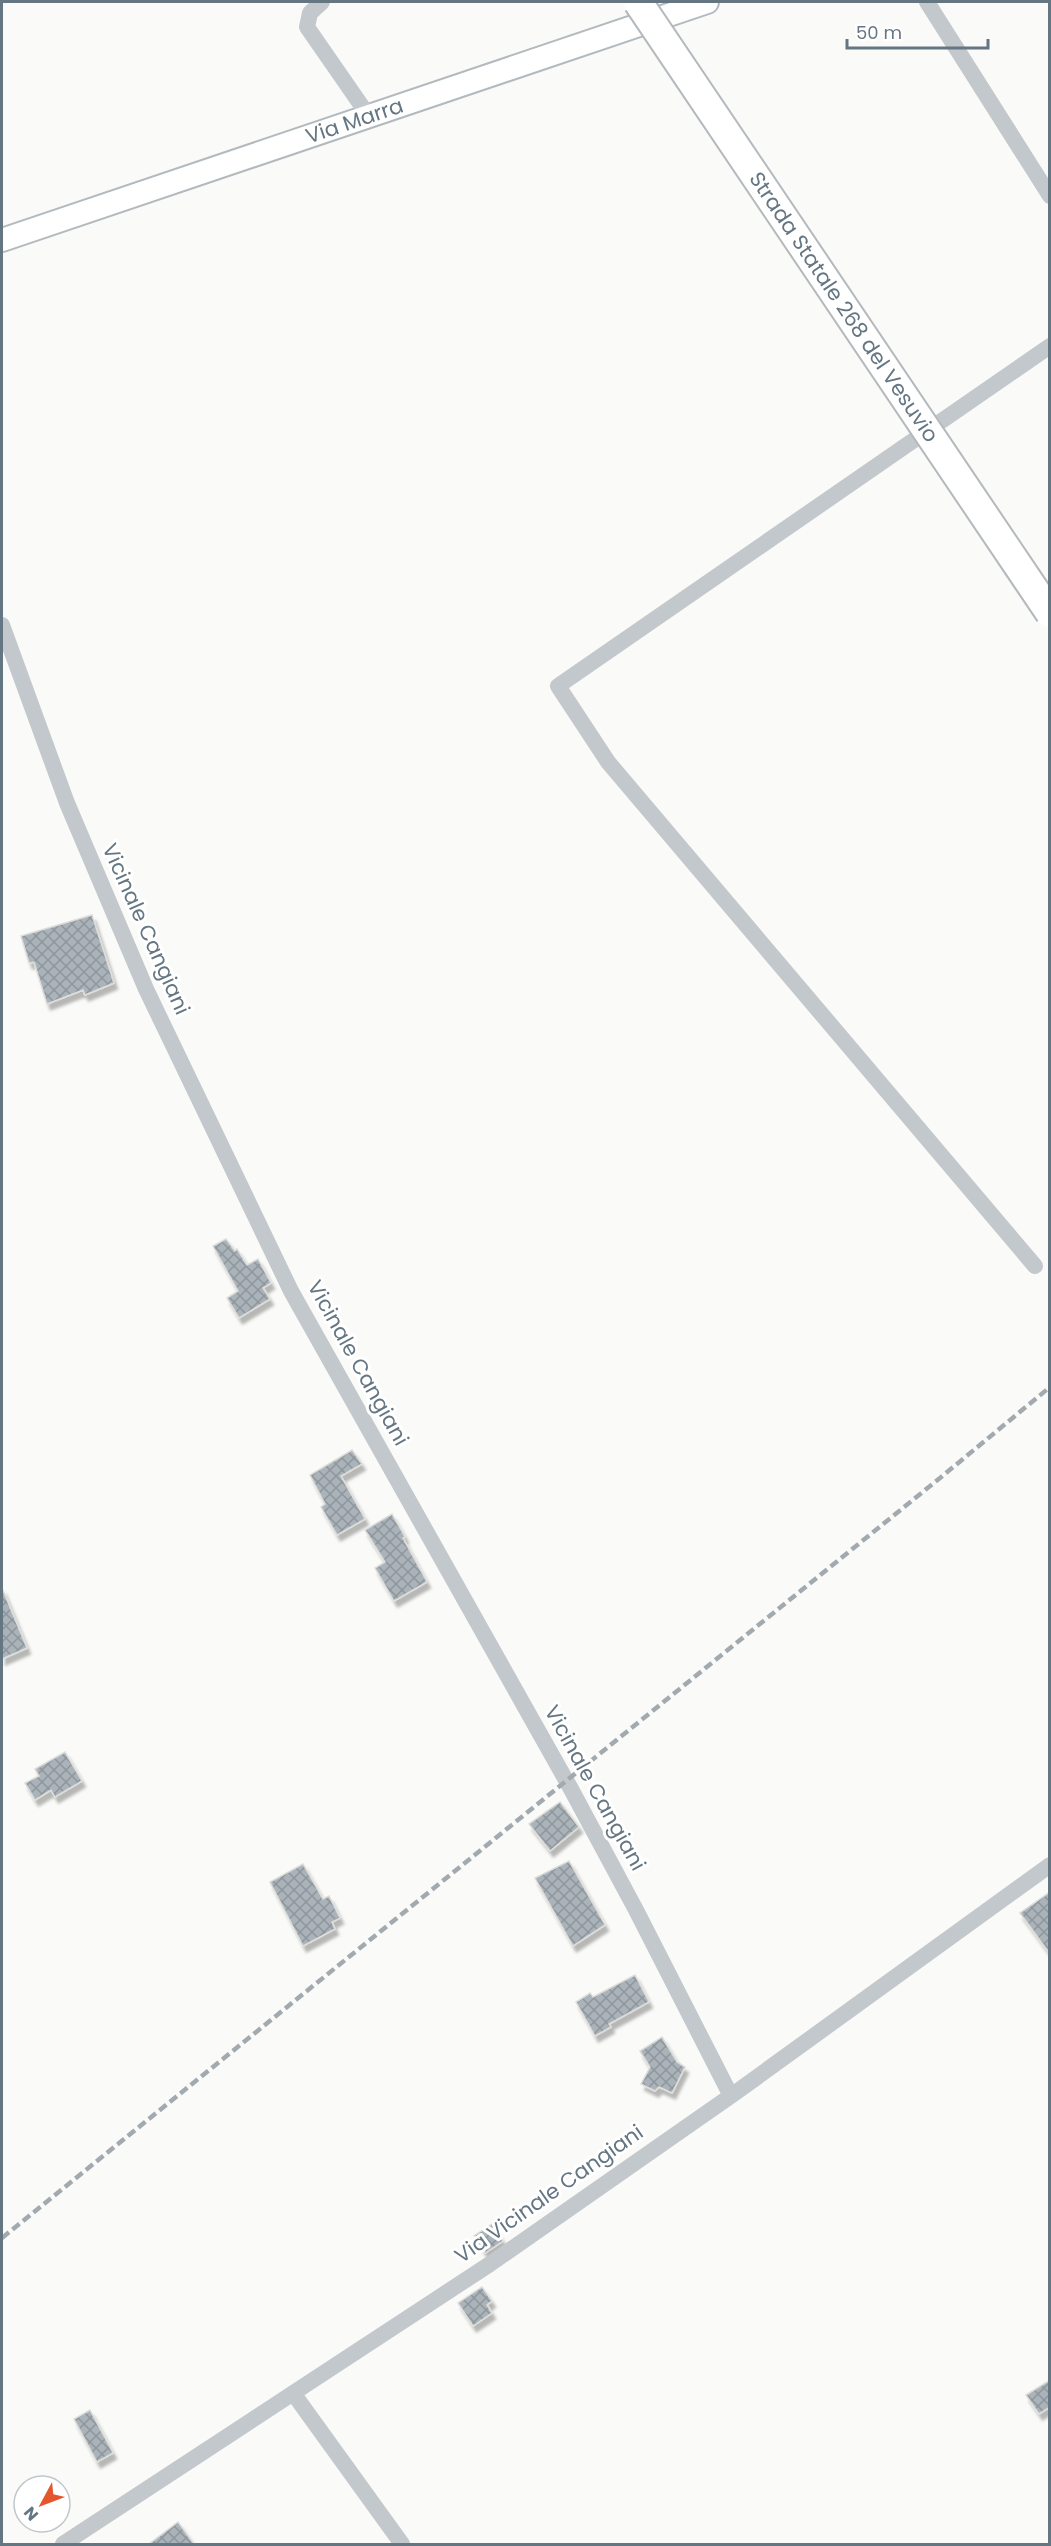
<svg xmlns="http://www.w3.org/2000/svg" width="1051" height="2546" viewBox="0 0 1051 2546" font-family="Poppins,sans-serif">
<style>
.building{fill:url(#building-cross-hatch);stroke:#dcdcda;stroke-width:1.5;filter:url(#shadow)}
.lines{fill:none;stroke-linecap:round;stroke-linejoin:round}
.secondary-casing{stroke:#b3babf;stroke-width:26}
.street{stroke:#c3c8cc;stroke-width:16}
.secondary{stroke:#fff;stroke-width:22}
.rail{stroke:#a2aab0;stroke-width:4.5;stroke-dasharray:9 4.5;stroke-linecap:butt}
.highway-bridge-casing{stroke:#b4b9bd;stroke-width:32;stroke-linecap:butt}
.highway-bridge{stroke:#fff;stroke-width:28}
.labels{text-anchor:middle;stroke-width:6;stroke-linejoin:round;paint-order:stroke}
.street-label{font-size:21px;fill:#657683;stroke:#fff}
</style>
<defs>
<pattern id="building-cross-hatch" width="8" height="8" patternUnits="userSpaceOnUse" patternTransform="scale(1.5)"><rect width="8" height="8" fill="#aab3b9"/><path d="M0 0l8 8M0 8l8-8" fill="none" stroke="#8e969c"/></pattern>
<filter id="shadow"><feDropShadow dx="3.5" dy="6" stdDeviation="1.5" flood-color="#0004"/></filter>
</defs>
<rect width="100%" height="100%" fill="#fafaf8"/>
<path class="building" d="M92,915L114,983L85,995L83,990L47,1004L34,962L29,963L21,936Z
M226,1239L235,1251L237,1249L247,1265L258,1259L271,1283L263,1288L270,1299L239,1318L227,1298L238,1291L213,1246Z
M352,1450L362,1464L341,1476L365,1519L337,1535L321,1507L325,1504L310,1475Z
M392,1514L405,1537L403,1538L427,1582L394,1601L375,1568L385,1562L365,1530Z
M2,1588L27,1648L2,1659Z
M65,1752L82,1781L55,1797L51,1790L35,1800L25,1783L39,1776L35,1769Z
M560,1802L579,1827L550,1851L529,1824Z
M569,1861L605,1925L573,1946L535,1878Z
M303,1864L323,1899L329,1896L340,1918L332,1922L335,1929L303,1946L270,1882Z
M1050,1892V1954L1020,1913Z
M635,1975L649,2002L609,2024L611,2027L595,2036L576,2002L590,1993L593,1997Z
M662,2037L677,2062L685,2067L672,2093L659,2087L655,2091L641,2084L650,2067L640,2051Z
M492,2224L503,2241L485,2253L474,2236Z
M482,2287L492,2301L487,2305L492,2313L473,2326L458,2303Z
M1050,2380V2407L1039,2414L1026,2395Z
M90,2410L113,2453L97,2462L74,2419Z
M178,2522L194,2544H149Z"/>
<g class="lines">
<defs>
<g id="secondary">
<path id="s1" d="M2,240L707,2"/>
</g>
</defs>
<use href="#secondary" class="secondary-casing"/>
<path class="street" d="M322,2L310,13L307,27L368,115
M927,2L1050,196
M2,625L67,803L146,989L291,1291L571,1789L636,1910L731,2096
M1035,1266L608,762L558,686L1050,346
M293,2393L402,2544
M63,2544L490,2264L735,2093L1050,1865"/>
<use href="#secondary" class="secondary"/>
<path class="rail" d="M2,2238L940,1478L1050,1387"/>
<defs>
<g id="highway-bridge">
<path id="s2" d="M638,2L1050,613"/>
</g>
</defs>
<use href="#highway-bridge" class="highway-bridge-casing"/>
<use href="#highway-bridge" class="highway-bridge"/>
</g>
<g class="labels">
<g class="street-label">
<text dy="7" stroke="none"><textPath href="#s1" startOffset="372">Via Marra</textPath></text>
<text dy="7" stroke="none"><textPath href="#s2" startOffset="368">Strada Statale 268 del Vesuvio</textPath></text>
<text transform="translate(146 929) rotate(66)" y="7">Vicinale Cangiani</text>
<text transform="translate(358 1363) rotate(61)" y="7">Vicinale Cangiani</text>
<text transform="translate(595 1788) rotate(61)" y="7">Vicinale Cangiani</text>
<text transform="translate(549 2194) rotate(-35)" y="7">Via Vicinale Cangiani</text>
</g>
</g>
<rect width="1051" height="2546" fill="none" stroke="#657683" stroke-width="6"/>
<g transform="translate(42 2504) rotate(229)"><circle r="28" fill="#ffffff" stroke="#c1c8cd" stroke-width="1.5"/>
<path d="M0-4.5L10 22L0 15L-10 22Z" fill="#e4572e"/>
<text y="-9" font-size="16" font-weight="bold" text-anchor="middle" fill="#657683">N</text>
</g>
<path d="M847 39v9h141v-9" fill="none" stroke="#657683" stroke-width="3"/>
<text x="856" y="39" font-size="18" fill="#657683" stroke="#ffffff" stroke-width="4.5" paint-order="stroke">50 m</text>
</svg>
